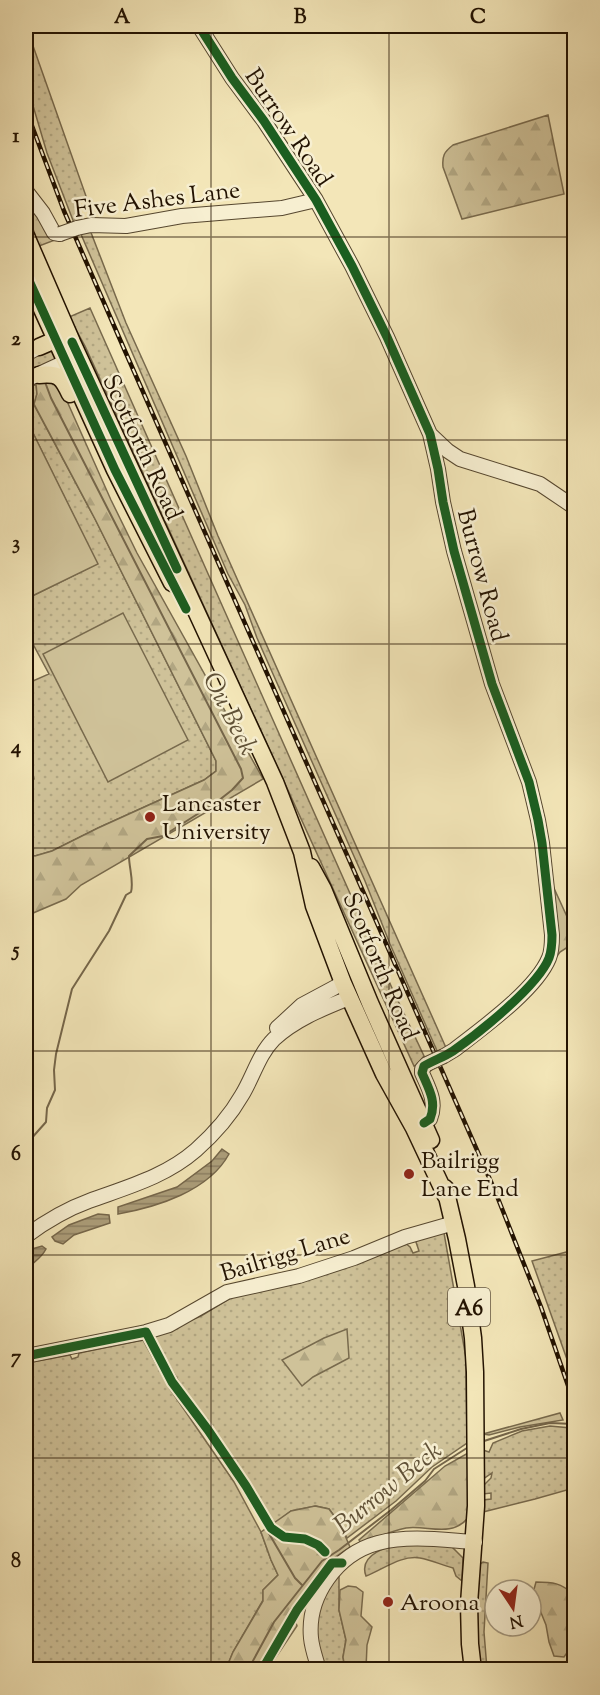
<svg xmlns="http://www.w3.org/2000/svg" width="600" height="1695" viewBox="0 0 600 1695" font-family="'Sorts Mill Goudy',serif">
<style>
.grass{fill:url(#grass-dots);stroke:#786a4d;stroke-width:1.5}
.forest{fill:url(#forest-firs);stroke:#786a4d;stroke-width:1.5}
.pitch{fill:#cfc299;stroke:#786a4d;stroke-width:1.5}
.water{fill:url(#water-rules);stroke:#75664a;stroke-width:1.5}
.lines{fill:none;stroke-linecap:round;stroke-linejoin:round}
.stream{stroke:#75664a;stroke-width:2}
.minor-casing{stroke:#56472f;stroke-width:16}
.major-casing{stroke:#221201;stroke-width:19}
.minor{stroke:#f7efd1;stroke-width:14}
.major{stroke:#f3e6b8;stroke-width:16}
.rail-casing{stroke:#221201;stroke-width:4.5}
.rail{stroke:#f7efd1;stroke-width:2;stroke-dasharray:7;stroke-linecap:butt}
.minor-bridge-casing{stroke:#56472f;stroke-width:16;stroke-linecap:butt}
.minor-bridge{stroke:#f7efd1;stroke-width:14}
.cycleway-casing{stroke:#f7efd1;stroke-width:13}
.cycleway{stroke:#1b5e20;stroke-width:9}
.grid{fill:none;stroke:#221201;stroke-width:1.5;stroke-opacity:0.55}
.poi-dot{fill:#8f2418;stroke:#f7efd1;stroke-width:2}
.labels{text-anchor:middle;stroke-width:5;stroke-linejoin:round;paint-order:stroke}
.shield{fill:#f7efd1;stroke:#62543f;stroke-width:1.5}
.shield-label{font-size:22px;font-weight:bold;fill:#221201}
.street-label{font-size:24px;fill:#221201;stroke:#f7efd1}
.poi-label{font-size:24px;fill:#221201;stroke:#f7efd1;text-anchor:start}
.water-label{font-size:26px;font-style:italic;fill:#605137;stroke:#f7efd1}
.neatline{fill:none;stroke:#221201;stroke-width:2}
.grid-label{font-size:20px;text-anchor:middle;font-weight:bold;fill:#221201}
</style>
<defs>
<pattern id="grass-dots" width="8" height="8" patternUnits="userSpaceOnUse" patternTransform="scale(1.5)"><rect width="8" height="8" fill="#cfc299"/><path d="M2 2h.1M6 6h.1" fill="none" stroke="#b1a682" stroke-width="1.8" stroke-linecap="round"/></pattern>
<pattern id="forest-firs" width="22" height="20" patternUnits="userSpaceOnUse" patternTransform="scale(1.5)"><rect width="22" height="20" fill="#cfc299"/><path d="M5 1l3.5 6h-7zM16 11l3.5 6h-7z" fill="#b1a682"/></pattern>
<pattern id="water-rules" width="6" height="5" patternUnits="userSpaceOnUse" patternTransform="scale(1.5)"><rect width="6" height="5" fill="#ac9e7a"/><path d="M0 2.5h6" fill="none" stroke="#8c7f62"/></pattern>
</defs>
<rect width="100%" height="100%" fill="#f3e6b8"/>
<filter id="stains"><feTurbulence type="fractalNoise" baseFrequency=".00333" numOctaves="4"/><feColorMatrix values="0 0 0 0 .2 0 0 0 0 .09 0 0 0 0 .02 0 0 0 .5 -.17"/></filter>
<radialGradient id="worn" r=".72"><stop offset=".6" stop-color="#630" stop-opacity="0"/><stop offset="1" stop-color="#630" stop-opacity=".3"/></radialGradient>
<path class="grass" d="M26,26L87,199L76,203L83,222L74,223L47,153L26,82Z
M90,230L126,323L186,456L218,536L447,1050L438,1053L390,944L365,881L257,638L245,605L228,574L80,232Z
M90,308L392,988L424,1056L417,1065L414,1066L85,346L69,317Z
M52,350L56,358L54,361L26,375V359Z
M36,384L37,394L34,405L95,519L216,761V771L204,780L98,828L52,851L35,856L26,854V781L34,779L32,769L26,758V684L49,674L26,631V599L97,564L33,433L26,437V388Z
M444,1233L466,1358L467,1443L432,1467L396,1501L347,1538L340,1524L329,1509L316,1506L291,1511L276,1523L267,1517L179,1382L152,1336L201,1316L232,1297L404,1242L410,1247L413,1253L419,1251L416,1242L420,1235Z
M574,1250V1379L532,1261Z
M143,1340L170,1389L234,1482L261,1532L271,1560L278,1575L263,1590V1600L233,1652L226,1669H206L201,1666L195,1670H26V1363L70,1355L72,1359L78,1357L79,1353Z
M550,1426L571,1428L574,1437V1488L535,1499L483,1512V1500L491,1499V1493L483,1494L484,1485L491,1478L492,1473L483,1479V1450L489,1452L493,1443L522,1431Z
M410,1541L451,1546L463,1558L462,1581L456,1576L453,1568C441,1565 432,1560 420,1558C401,1555 384,1569 366,1576C357,1552 394,1545 410,1541Z
M483,1562L488,1563L484,1632L487,1669H480L477,1627L479,1565Z
M339,1574V1610L346,1640L343,1657L345,1669H325C322,1659 318,1647 317,1637C314,1613 325,1592 339,1574Z"/>
<path class="forest" d="M548,115L564,194L462,219L443,167C442,156 444,152 453,145Z
M26,198L55,240L39,246C34,230 26,215 26,198Z
M47,381L57,385L62,390L111,500L137,553L263,779L81,885L66,899L26,916V854L35,856L52,851L98,828L204,780L216,771V761L95,519L34,404L37,394L36,384Z
M553,886L574,932V943L560,952L552,963Z
M347,1329L349,1358L313,1377L302,1386L282,1360L324,1338Z
M560,1413L563,1420L520,1427L489,1435L483,1434Z
M468,1453V1518C451,1538 428,1525 406,1528C391,1531 375,1538 361,1543L359,1540L445,1466Z
M315,1506L329,1509L340,1524L350,1547L325,1564L291,1609L297,1626L268,1669H226L233,1652L263,1601V1590L278,1575L271,1560L261,1532L291,1511Z
M536,1582C553,1582 561,1583 573,1594L574,1643L564,1657L554,1656L549,1642L546,1625L533,1593Z
M348,1586L356,1587L363,1592L361,1616L372,1627L367,1645L366,1669H345L343,1657L346,1640L339,1610L340,1590Z"/>
<path class="pitch" d="M33,433L98,564L26,599V437Z
M123,613L188,740L108,782L43,654Z"/>
<path class="water" d="M222,1149L229,1154C209,1191 157,1207 118,1214V1207L177,1187L212,1161Z
M98,1214L109,1215L110,1223L74,1235L63,1244L55,1241L52,1237L69,1225Z
M42,1246L46,1249C39,1262 32,1261 26,1271V1255L32,1249Z"/>
<g class="lines">
<path class="stream" d="M26,1128L33,1125
M26,1149L30,1140L46,1122L47,1108L55,1090L54,1070L56,1054L72,989L109,931L126,895L131,892C134,881 129,868 129,856L147,839L163,836L218,801L232,790L243,778L241,769L51,398L45,382
M481,1442L521,1429L550,1423L574,1424
M222,1458L240,1484L295,1578L302,1585
M248,1670L274,1622L322,1561L339,1550L391,1510L425,1481L434,1469L470,1446"/>
<defs>
<path id="minor" d="M199,26L232,78L264,121L316,200L352,266L387,337L430,434L438,469L443,502L454,551L492,684L529,782L538,820L542,843L552,935C552,943 552,951 549,958C536,990 481,1029 454,1050L444,1056
M26,191L43,213L54,233L60,234
M77,228L91,225L126,226L182,216L282,208L316,200
M26,354L39,347
M26,380L65,362
M431,435L448,451L460,459L540,484L574,507
M277,1028L302,1005L343,983
M424,1123L430,1119C437,1102 429,1089 422,1073V1069L427,1064
M26,1236C45,1222 67,1209 89,1201C127,1187 165,1177 196,1150C214,1134 230,1116 242,1095C253,1077 259,1054 274,1039C296,1019 322,1009 349,998
M26,1356L146,1332L169,1325L227,1292L299,1276L354,1258L405,1237L454,1223
M319,1670C316,1659 312,1649 311,1638C307,1596 337,1554 378,1543C409,1535 443,1540 475,1542"/>
<path id="major" d="M26,236L72,342L275,782L302,852L314,906L343,983L384,1074L414,1128L446,1196
M26,274L115,470L172,583
M39,347L55,340L66,341
M39,375C59,373 62,377 70,394
M311,867L323,889L370,1003L431,1140
M445,1188L457,1239L466,1286L473,1338L475,1372L476,1506L469,1604L470,1644L473,1670"/>
</defs>
<use href="#minor" class="minor-casing"/>
<use href="#major" class="major-casing"/>
<use href="#minor" class="minor"/>
<use href="#major" class="major"/>
<defs>
<path id="rail" d="M26,110L64,211L125,351L495,1191L541,1307L574,1403"/>
</defs>
<use href="#rail" class="rail-casing"/>
<use href="#rail" class="rail"/>
<defs>
<path id="minor-bridge" d="M60,234L77,228
M427,1064L444,1056"/>
</defs>
<use href="#minor-bridge" class="minor-bridge-casing"/>
<use href="#minor-bridge" class="minor-bridge"/>
<defs>
<path id="cycleway" d="M199,26L232,78L264,121L316,200L352,266L387,337L430,434L438,469L443,502L454,551L492,684L529,782L538,820L542,843L552,935C552,943 552,950 549,958C538,986 479,1033 453,1051C444,1057 434,1060 424,1066L422,1073C429,1089 437,1102 430,1119L424,1123
M26,274L115,470L186,609
M72,342L177,569
M26,1356L146,1332L172,1382L208,1430L246,1486L271,1528L284,1537L305,1539L318,1545L325,1552
M262,1670L297,1610L332,1563H342"/>
</defs>
<use href="#cycleway" class="cycleway-casing"/>
<use href="#cycleway" class="cycleway"/>
</g>
<path class="grid" d="M211,26V1670M389,26V1670M26,237H574M26,440H574M26,644H574M26,848H574M26,1051H574M26,1255H574M26,1458H574"/>
<g class="poi-dot">
<circle cx="150" cy="817" r="6"/>
<circle cx="409" cy="1174" r="6"/>
<circle cx="388" cy="1602" r="6"/>
</g>
<g class="labels">
<rect class="shield" x="448" y="1288" width="42" height="38" rx="4.5"/>
<g class="shield-label">
<text x="469" y="1315">A6</text>
</g>
<g class="street-label">
<text transform="translate(289 127) rotate(56)" y="8">Burrow Road</text>
<text transform="translate(157 199) rotate(-7)" y="8">Five Ashes Lane</text>
<text transform="translate(143 447) rotate(65)" y="8">Scotforth Road</text>
<text transform="translate(483 575) rotate(75)" y="8">Burrow Road</text>
<text transform="translate(381 966) rotate(67)" y="8">Scotforth Road</text>
<text transform="translate(285 1254) rotate(-17)" y="8">Bailrigg Lane</text>
</g>
<g class="poi-label">
<text x="162" y="811">Lancaster<tspan x="162" dy="28">University</tspan></text>
<text x="421" y="1168">Bailrigg<tspan x="421" dy="28">Lane End</tspan></text>
<text x="400" y="1610">Aroona</text>
</g>
<g class="water-label">
<text transform="translate(231 713) rotate(63)" y="9">Ou Beck</text>
<text transform="translate(387 1487) rotate(-39)" y="9">Burrow Beck</text>
</g>
</g>
<rect width="600" height="1695" fill="none" stroke="#f3e6b8" stroke-width="66"/>
<g transform="translate(513 1608) rotate(167)"><circle r="28" fill="#f7efd1" stroke="#a2977e" stroke-width="1.5"/>
<path d="M0-4.5L10 22L0 15L-10 22Z" fill="#8f2418"/>
<text y="-9" font-size="16" font-weight="bold" text-anchor="middle" fill="#221201">N</text>
</g>
<rect x="33" y="33" width="534" height="1629" class="neatline"/>
<g class="grid-label">
<text x="122" y="23">A</text>
<text x="300" y="23">B</text>
<text x="478" y="23">C</text>
<text x="16" y="142">1</text>
<text x="16" y="345">2</text>
<text x="16" y="549">3</text>
<text x="16" y="753">4</text>
<text x="16" y="956">5</text>
<text x="16" y="1160">6</text>
<text x="16" y="1363">7</text>
<text x="16" y="1567">8</text>
</g>
<rect width="100%" height="100%" filter="url(#stains)"/>
<rect width="100%" height="100%" fill="url(#worn)"/>
</svg>
